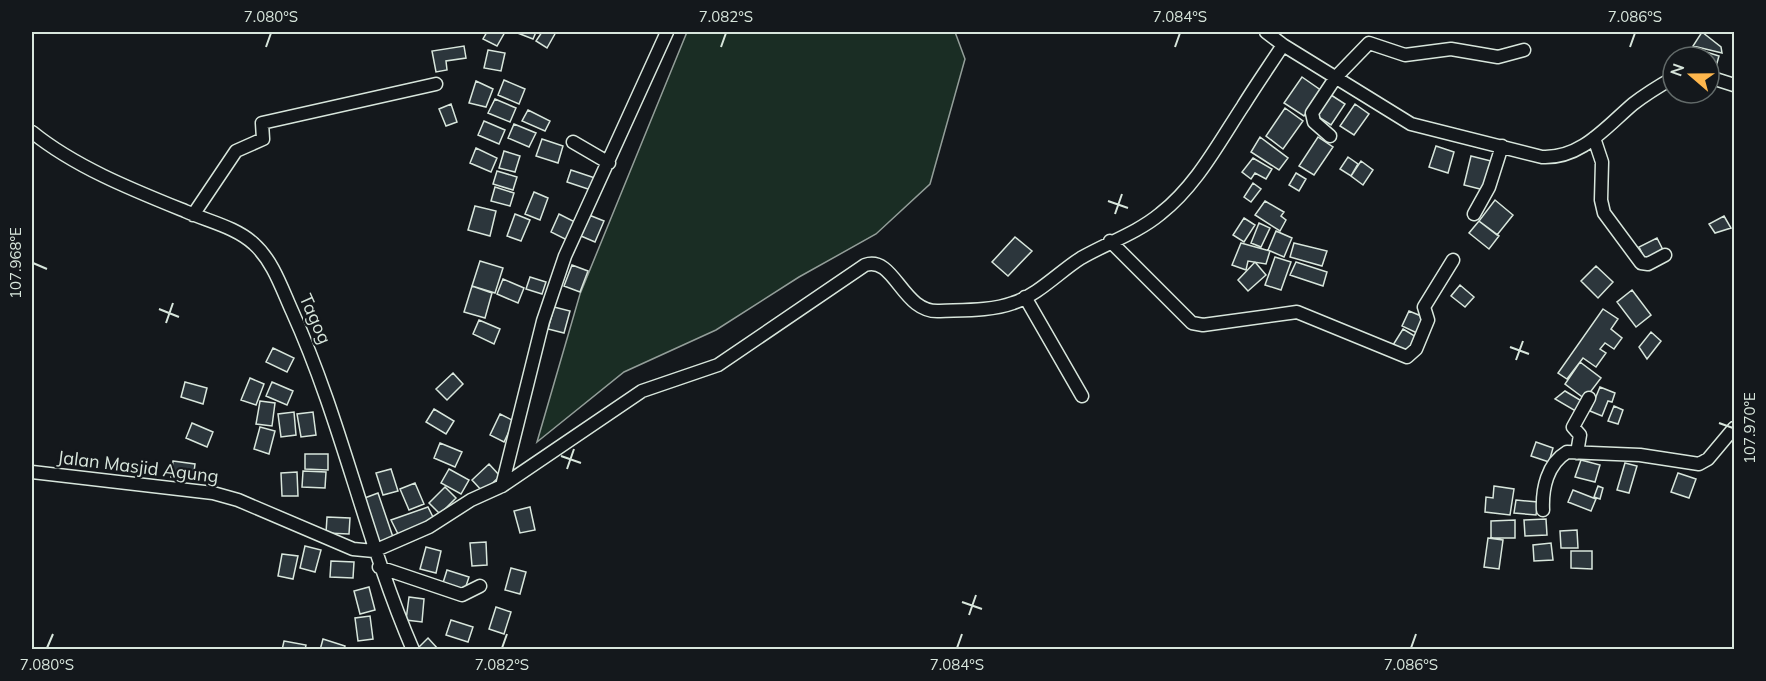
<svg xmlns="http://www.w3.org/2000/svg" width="1766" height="681" viewBox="0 0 1766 681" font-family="Mulish,sans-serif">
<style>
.green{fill:#1a2d24;stroke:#939e99;stroke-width:1.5}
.building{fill:#2c363c;stroke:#d8e6dc;stroke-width:1.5}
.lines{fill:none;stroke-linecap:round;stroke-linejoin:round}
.street-casing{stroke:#d8e6dc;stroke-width:15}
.street{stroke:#14181c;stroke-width:12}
.ticks{fill:none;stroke:#d8e6dc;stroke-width:2}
.labels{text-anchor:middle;stroke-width:4.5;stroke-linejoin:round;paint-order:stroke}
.street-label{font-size:18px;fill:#d8e6dc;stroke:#14181c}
.neatline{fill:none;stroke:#d8e6dc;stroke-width:2}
.ticks-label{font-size:15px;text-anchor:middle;fill:#d8e6dc}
</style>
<rect width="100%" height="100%" fill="#14181c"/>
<path class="green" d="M687,32H955L965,59L930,184L876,234L799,277L716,330L624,372L537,442L580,294Z"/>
<path class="building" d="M487,32H505L497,46L483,39Z
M515,32H536L533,39Z
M542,32H556L547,48L536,41Z
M1702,32L1721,47L1722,53L1693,46Z
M464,46L466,58L446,61L447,70L436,72L432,51Z
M488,50L505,53L501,71L484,68Z
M1703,51L1719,56L1715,70L1709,68V57H1701Z
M1302,77L1322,91L1304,116L1284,103Z
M504,80L525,89L519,104L498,95Z
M476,81L493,89L486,107L469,103Z
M1328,93L1345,104L1331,125L1314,114Z
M495,99L516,108L510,122L488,113Z
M451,104L457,122L446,126L439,109Z
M1355,104L1369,114L1354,135L1340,126Z
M1285,108L1303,121L1283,149L1266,136Z
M528,110L550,121L545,131L522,121Z
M484,121L505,130L499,144L478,135Z
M514,124L536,133L529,147L508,138Z
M1260,137L1288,158L1279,170L1251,152Z
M1318,137L1333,147L1314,175L1299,166Z
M542,139L563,146L558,163L536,156Z
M1436,146L1454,152L1448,173L1429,167Z
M476,148L497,158L491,172L470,163Z
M504,151L520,156L515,172L499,168Z
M1471,156L1491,161L1484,190L1464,185Z
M1348,157L1358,164L1351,176L1340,169Z
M1253,158L1272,169L1266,179L1255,173L1251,179L1242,172Z
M1361,161L1373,170L1363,185L1351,176Z
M571,170L598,179L594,191L567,182Z
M497,171L517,177L513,190L493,184Z
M1296,173L1306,179L1299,191L1289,185Z
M1253,183L1261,189L1251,202L1244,197Z
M495,187L514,193L510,206L491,201Z
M534,192L548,198L540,220L525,214Z
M1495,200L1513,215L1497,235L1479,221Z
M1265,201L1284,212L1281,216L1286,220L1280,231L1255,215Z
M475,206L496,211L490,236L468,230Z
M515,214L530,220L521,241L507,236Z
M559,214L575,222L567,240L551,232Z
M589,215L604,221L595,242L581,236Z
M1724,216L1731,228L1715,233L1709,224Z
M1244,218L1255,225L1244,242L1233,235Z
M1479,221L1499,236L1489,249L1469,233Z
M1259,223L1270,228L1261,247L1251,243Z
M1276,231L1292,238L1284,257L1268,250Z
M1015,237L1032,251L1008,276L992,262Z
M1657,238L1664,252L1646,261L1639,247Z
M1241,243L1270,251L1266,264L1248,261L1246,270L1232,265Z
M1294,243L1327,251L1322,266L1290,257Z
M1275,257L1291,262L1281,290L1265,285Z
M480,261L503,268L495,293L472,286Z
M1255,262L1266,275L1248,291L1238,280Z
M1296,262L1327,272L1323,286L1290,275Z
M572,265L588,271L580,292L564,286Z
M1596,266L1613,282L1598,298L1581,281Z
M530,277L546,282L542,294L526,289Z
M503,279L524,288L518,303L497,294Z
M1460,285L1474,297L1465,307L1451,296Z
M472,286L492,293L485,318L464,312Z
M1632,290L1651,315L1636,327L1617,302Z
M554,307L570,311L564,333L548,329Z
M1603,309L1618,319L1611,329L1622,338L1614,349L1605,343L1600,349L1606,353L1596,367L1583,358L1567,379L1558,373Z
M1409,311L1426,318L1419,334L1402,326Z
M479,320L500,329L494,344L473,334Z
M1403,329L1423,341L1406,353L1393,345Z
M1651,332L1661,341L1647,359L1639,347Z
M273,348L294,358L287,372L266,362Z
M1580,362L1601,378L1585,399L1565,384Z
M453,373L463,384L447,400L436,389Z
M250,378L264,384L256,405L241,400Z
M185,382L207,388L203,404L181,397Z
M272,382L293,391L287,405L266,396Z
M1600,387L1615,393L1612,402L1608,401L1602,416L1590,411Z
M1565,391L1585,403L1579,413L1555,399Z
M260,401L275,403L272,426L256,424Z
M1614,406L1623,410L1618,424L1608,421Z
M434,409L454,421L446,434L426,422Z
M294,412L296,435L281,437L278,414Z
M313,412L316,435L301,437L297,414Z
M500,414L514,421L504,442L490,435Z
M192,423L213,432L207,447L186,438Z
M260,427L275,431L269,454L254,449Z
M1536,442L1553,448L1549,462L1531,456Z
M440,443L462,452L455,467L434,458Z
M305,454H328V470L305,469Z
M1581,460L1600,465L1595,482L1575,477Z
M173,461L195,464L193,480L171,477Z
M1625,463L1637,466L1629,493L1617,490Z
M489,464L500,476L483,492L472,480Z
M391,469L398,491L383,495L376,473Z
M449,469L469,480L461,494L441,483Z
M303,471L326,472L325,488L302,487Z
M297,472L298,496H282L281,473Z
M1678,473L1696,479L1689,498L1671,492Z
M415,483L424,504L409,510L400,489Z
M1494,486L1514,489L1510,515L1485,512L1486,497L1493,498Z
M1598,486L1603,488L1600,499L1594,497Z
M445,487L456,498L440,514L429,503Z
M1573,490L1596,499L1591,511L1568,502Z
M378,493L394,540L377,545L362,499Z
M1516,500L1538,502L1536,515L1514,513Z
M428,507L434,519L398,534L391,520Z
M530,507L535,530L520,533L514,511Z
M327,517L350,518L349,534L326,533Z
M1546,519L1547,535L1525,536L1524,520Z
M1515,520V538H1491V521Z
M1577,530L1578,548H1561L1560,531Z
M1488,538L1503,540L1499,569L1484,567Z
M486,542L487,565L472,566L470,543Z
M1551,543L1553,560L1534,561L1533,545Z
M305,546L321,550L315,572L300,568Z
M426,547L441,551L436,573L420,569Z
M1571,551H1592V569L1571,568Z
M282,554L298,556L293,579L278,576Z
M331,561L354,562L353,578L330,577Z
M511,568L526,572L520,594L505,590Z
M447,570L469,577L464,592L442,586Z
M369,587L375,610L360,614L354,591Z
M409,597L424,599L422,622L406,620Z
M496,607L511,612L504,634L489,629Z
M370,616L373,639L358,641L355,618Z
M451,620L473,627L468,642L446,635Z
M428,638L439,650H417V649Z
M323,639L345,646L344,650H320Z
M284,641L306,645L305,650H282Z"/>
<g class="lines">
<defs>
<path id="street" d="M1266,32L1283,45
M1709,77L1734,85
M32,132C75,167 133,190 185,211C207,221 236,227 254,244C273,261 282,289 292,311C342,421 365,539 413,650
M1330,136L1314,122L1312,113L1336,77L1369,43L1405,55L1451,49L1498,57L1524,50
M1594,138L1602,162L1601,200L1604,213L1641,263L1648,264L1665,255
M573,142L609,163
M1474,214L1489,187L1502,146
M193,215L236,151L263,139L262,123L436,84
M1110,241L1192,323L1203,325L1297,312L1407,357L1416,349L1428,320L1424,307L1453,260
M1025,297L1082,396
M1577,453L1580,435L1573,427L1589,398
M32,472L213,493L238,500L353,549L374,551L429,527L471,500L502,486L642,391L718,365L865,265C895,255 902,314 940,311C963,310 991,311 1013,303C1038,295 1059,272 1081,258C1107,243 1137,233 1160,214C1196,186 1218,144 1243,106C1256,85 1270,65 1283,45L1411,124L1542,157C1581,159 1606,127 1633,104C1646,94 1659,86 1673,78
M502,486L543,321L565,256L667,32
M1543,510C1542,489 1547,464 1567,452L1640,455L1699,464L1708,459L1734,428
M379,567L462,595L480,586"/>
</defs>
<use href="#street" class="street-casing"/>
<use href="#street" class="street"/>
</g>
<path class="ticks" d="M266,47L271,33M721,47L726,33M1175,47L1180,33M1630,47L1635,33M1108,201L1128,208M1115,214L1122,194M33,263L47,269M159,309L179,317M166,323L173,303M1510,347L1529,354M1516,360L1523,341M1719,423L1733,428M561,456L581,463M567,469L574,449M962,602L982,609M969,615L976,595M47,648L53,634M502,648L507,634M957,648L962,634M1411,648L1416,634"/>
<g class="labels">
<g class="street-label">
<text transform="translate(315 319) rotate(66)" y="6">Tagog</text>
<text transform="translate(138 467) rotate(7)" y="6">Jalan Masjid Agung</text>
</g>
</g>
<rect width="1766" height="681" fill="none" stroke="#14181c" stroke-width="66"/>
<g transform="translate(1691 75) rotate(290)"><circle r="28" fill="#14181c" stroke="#626a69" stroke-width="1.5"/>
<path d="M0-4.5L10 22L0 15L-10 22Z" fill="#ffb74d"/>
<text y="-9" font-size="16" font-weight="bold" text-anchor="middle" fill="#d8e6dc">N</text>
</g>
<rect x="33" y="33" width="1700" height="615" class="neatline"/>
<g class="ticks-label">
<text x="271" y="22">7.080°S</text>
<text x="726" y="22">7.082°S</text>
<text x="1180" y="22">7.084°S</text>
<text x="1635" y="22">7.086°S</text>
<text transform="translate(16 263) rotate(-90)" y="5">107.968°E</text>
<text transform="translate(1750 428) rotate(-90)" y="5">107.970°E</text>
<text x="47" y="670">7.080°S</text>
<text x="502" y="670">7.082°S</text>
<text x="957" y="670">7.084°S</text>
<text x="1411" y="670">7.086°S</text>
</g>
</svg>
